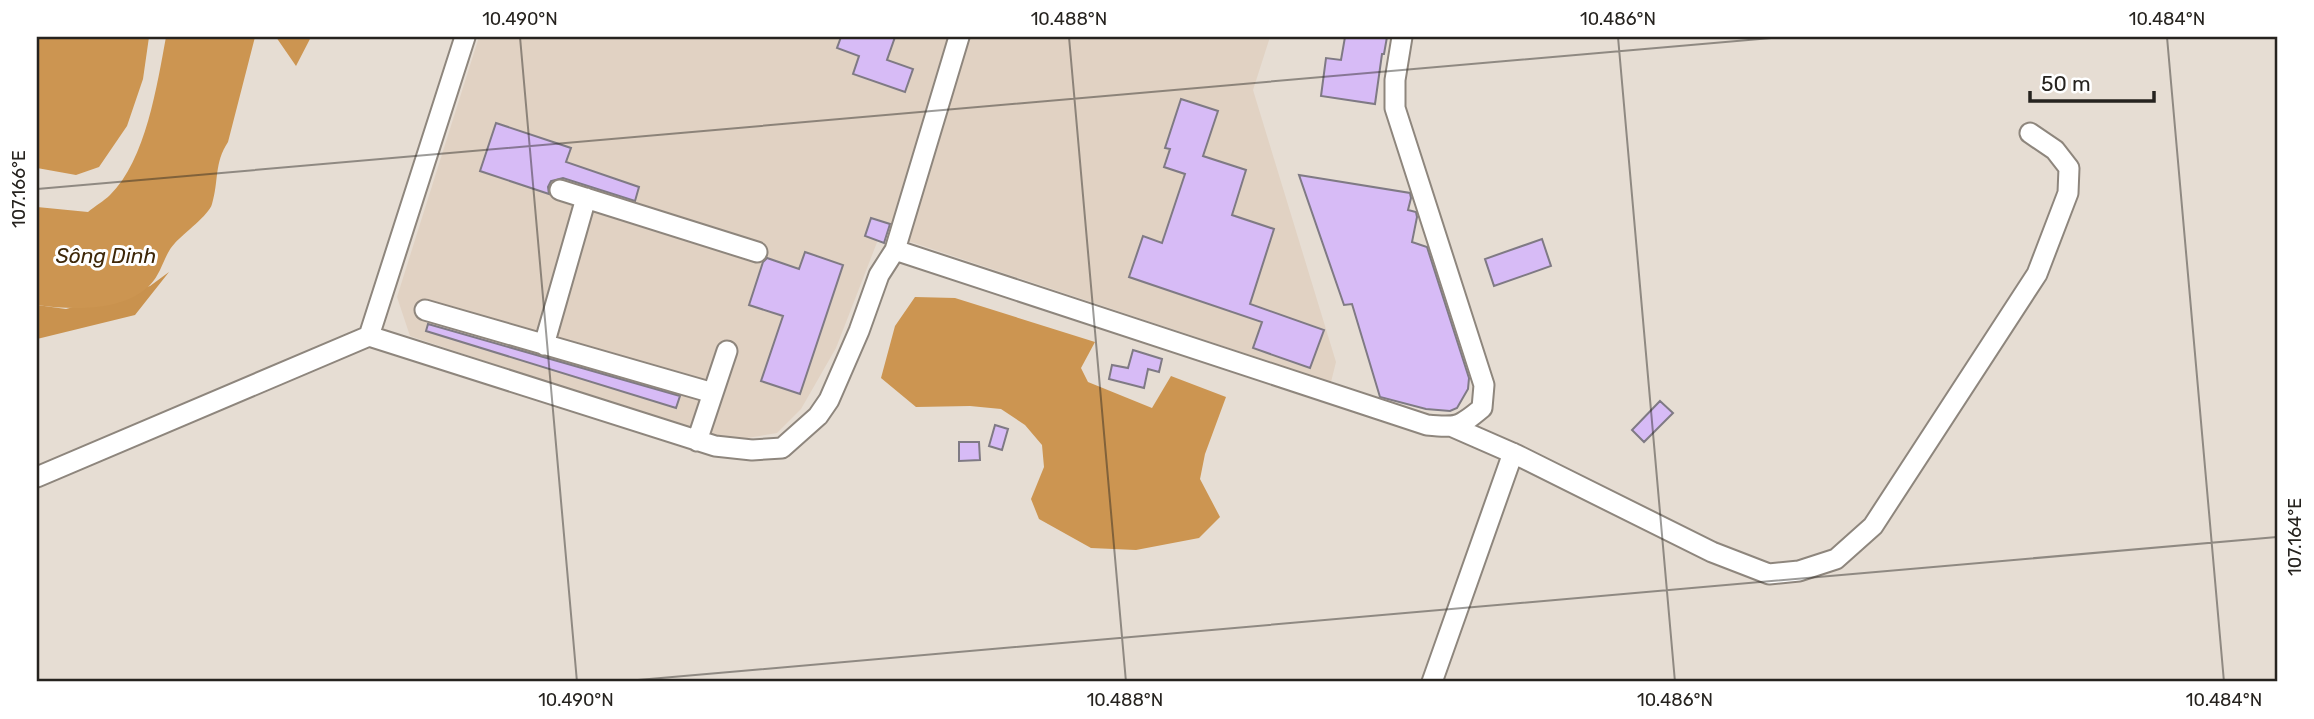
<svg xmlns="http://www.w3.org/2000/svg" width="2314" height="719" viewBox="0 0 2314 719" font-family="Rubik,sans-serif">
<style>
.built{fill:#e1d2c3}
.forest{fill:#c9924e}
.water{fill:#cc9551}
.building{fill:#d7bbf6;stroke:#7f7a84;stroke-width:2}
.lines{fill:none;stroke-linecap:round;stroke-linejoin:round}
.minor-casing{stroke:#8e867d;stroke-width:23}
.minor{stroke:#fff;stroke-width:19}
.ticks{fill:none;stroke:#26231f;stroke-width:2;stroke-opacity:0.45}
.labels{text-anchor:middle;stroke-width:6;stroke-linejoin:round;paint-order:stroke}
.water-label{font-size:21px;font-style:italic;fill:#3e2708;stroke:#fff}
.neatline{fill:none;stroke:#26231f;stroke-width:2.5}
.ticks-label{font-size:18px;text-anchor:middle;fill:#26231f}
</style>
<rect width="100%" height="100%" fill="#e6ddd3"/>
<path class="built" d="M479,37H1270L1253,90L1336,362L1331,382L881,232L836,348L801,409L777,433L741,439H718L410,336L397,297Z"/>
<path class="forest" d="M169,272L135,315L37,339V305L66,309L150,286Z"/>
<path class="water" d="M37,37H149L143,79L127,126L99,167L76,175L37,168Z
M166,37H255L228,142C214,163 219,181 212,204C209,215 184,233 175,243C164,254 162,273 150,285C123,312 72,310 37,305V207L88,212C95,206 104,201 110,195C146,160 157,85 166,37Z
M276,37H311L296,66Z
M915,297L955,298L1095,342L1081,368L1088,382L1152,408L1171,376L1226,397L1205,454L1200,479L1220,517L1199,538L1136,550L1091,548L1039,519L1031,499L1044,467L1042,445L1025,425L1001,409L970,406L916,407L881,378L895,326Z"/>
<path class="building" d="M841,37H895L887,60L913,69L905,92L853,74L859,56L837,48Z
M1345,37H1387L1384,54H1382L1375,104L1321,96L1326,58L1341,60Z
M1181,99L1218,111L1203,156L1246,170L1232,215L1274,229L1250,304L1324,330L1310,368L1253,348L1262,322L1129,277L1143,236L1162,243L1185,174L1164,167L1170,149L1165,148Z
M496,123L571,148L566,162L639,187L635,201L563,178L551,181L548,187L549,194L480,171Z
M1299,175L1410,193L1411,198L1408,210L1416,212L1417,217L1412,242L1427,247L1469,378L1468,389L1457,408L1450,411L1426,409L1380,397L1352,304L1344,305Z
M871,218L890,224L884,243L865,236Z
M1542,239L1551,266L1494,286L1485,259Z
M805,252L843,265L800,394L761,381L783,316L749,305L763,262L767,258L799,269Z
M428,324L680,396L676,408L426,331Z
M1133,350L1162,359L1159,372L1148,369L1144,388L1109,379L1112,365L1128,368Z
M1660,401L1673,413L1644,442L1632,430Z
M995,425L1008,429L1002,450L989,446Z
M959,442H979L980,460L959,461Z"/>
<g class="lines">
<defs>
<path id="minor" d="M560,190L757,252
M895,250L959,37
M425,310L713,393
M369,336L465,37
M544,345L586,198
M1453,427L1517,455L1712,552L1769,574L1799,571L1836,559L1873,526L2037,274L2068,193L2069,168L2055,150L2030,133
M697,441L727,351
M37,477L369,336L715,446L752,450L782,448L818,416L829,400L859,331L879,275L895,250L1427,425C1457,428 1459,427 1482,408L1484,385L1395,108V80L1402,37
M1432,682L1513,453"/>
</defs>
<use href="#minor" class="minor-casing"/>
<use href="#minor" class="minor"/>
</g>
<path class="ticks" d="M520,37L577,682M1069,37L1126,682M1618,37L1675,682M2167,37L2224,682M37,189L1782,37M615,682L2277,537"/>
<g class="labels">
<g class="water-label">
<text x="106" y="263">Sông Dinh</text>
</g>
</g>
<rect width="2314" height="719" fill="none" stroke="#ffffff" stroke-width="77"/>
<path d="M2030 91v10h124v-10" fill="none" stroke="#26231f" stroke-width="3.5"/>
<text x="2041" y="91" font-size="21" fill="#26231f" stroke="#ffffff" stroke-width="5" paint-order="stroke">50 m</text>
<rect x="38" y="38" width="2238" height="642" class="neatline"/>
<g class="ticks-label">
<text x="520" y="25">10.490°N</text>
<text x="1069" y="25">10.488°N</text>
<text x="1618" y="25">10.486°N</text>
<text x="2167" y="25">10.484°N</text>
<text transform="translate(19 189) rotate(-90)" y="6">107.166°E</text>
<text transform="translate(2295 537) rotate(-90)" y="6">107.164°E</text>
<text x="576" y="706">10.490°N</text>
<text x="1125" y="706">10.488°N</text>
<text x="1675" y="706">10.486°N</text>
<text x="2224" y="706">10.484°N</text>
</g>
</svg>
